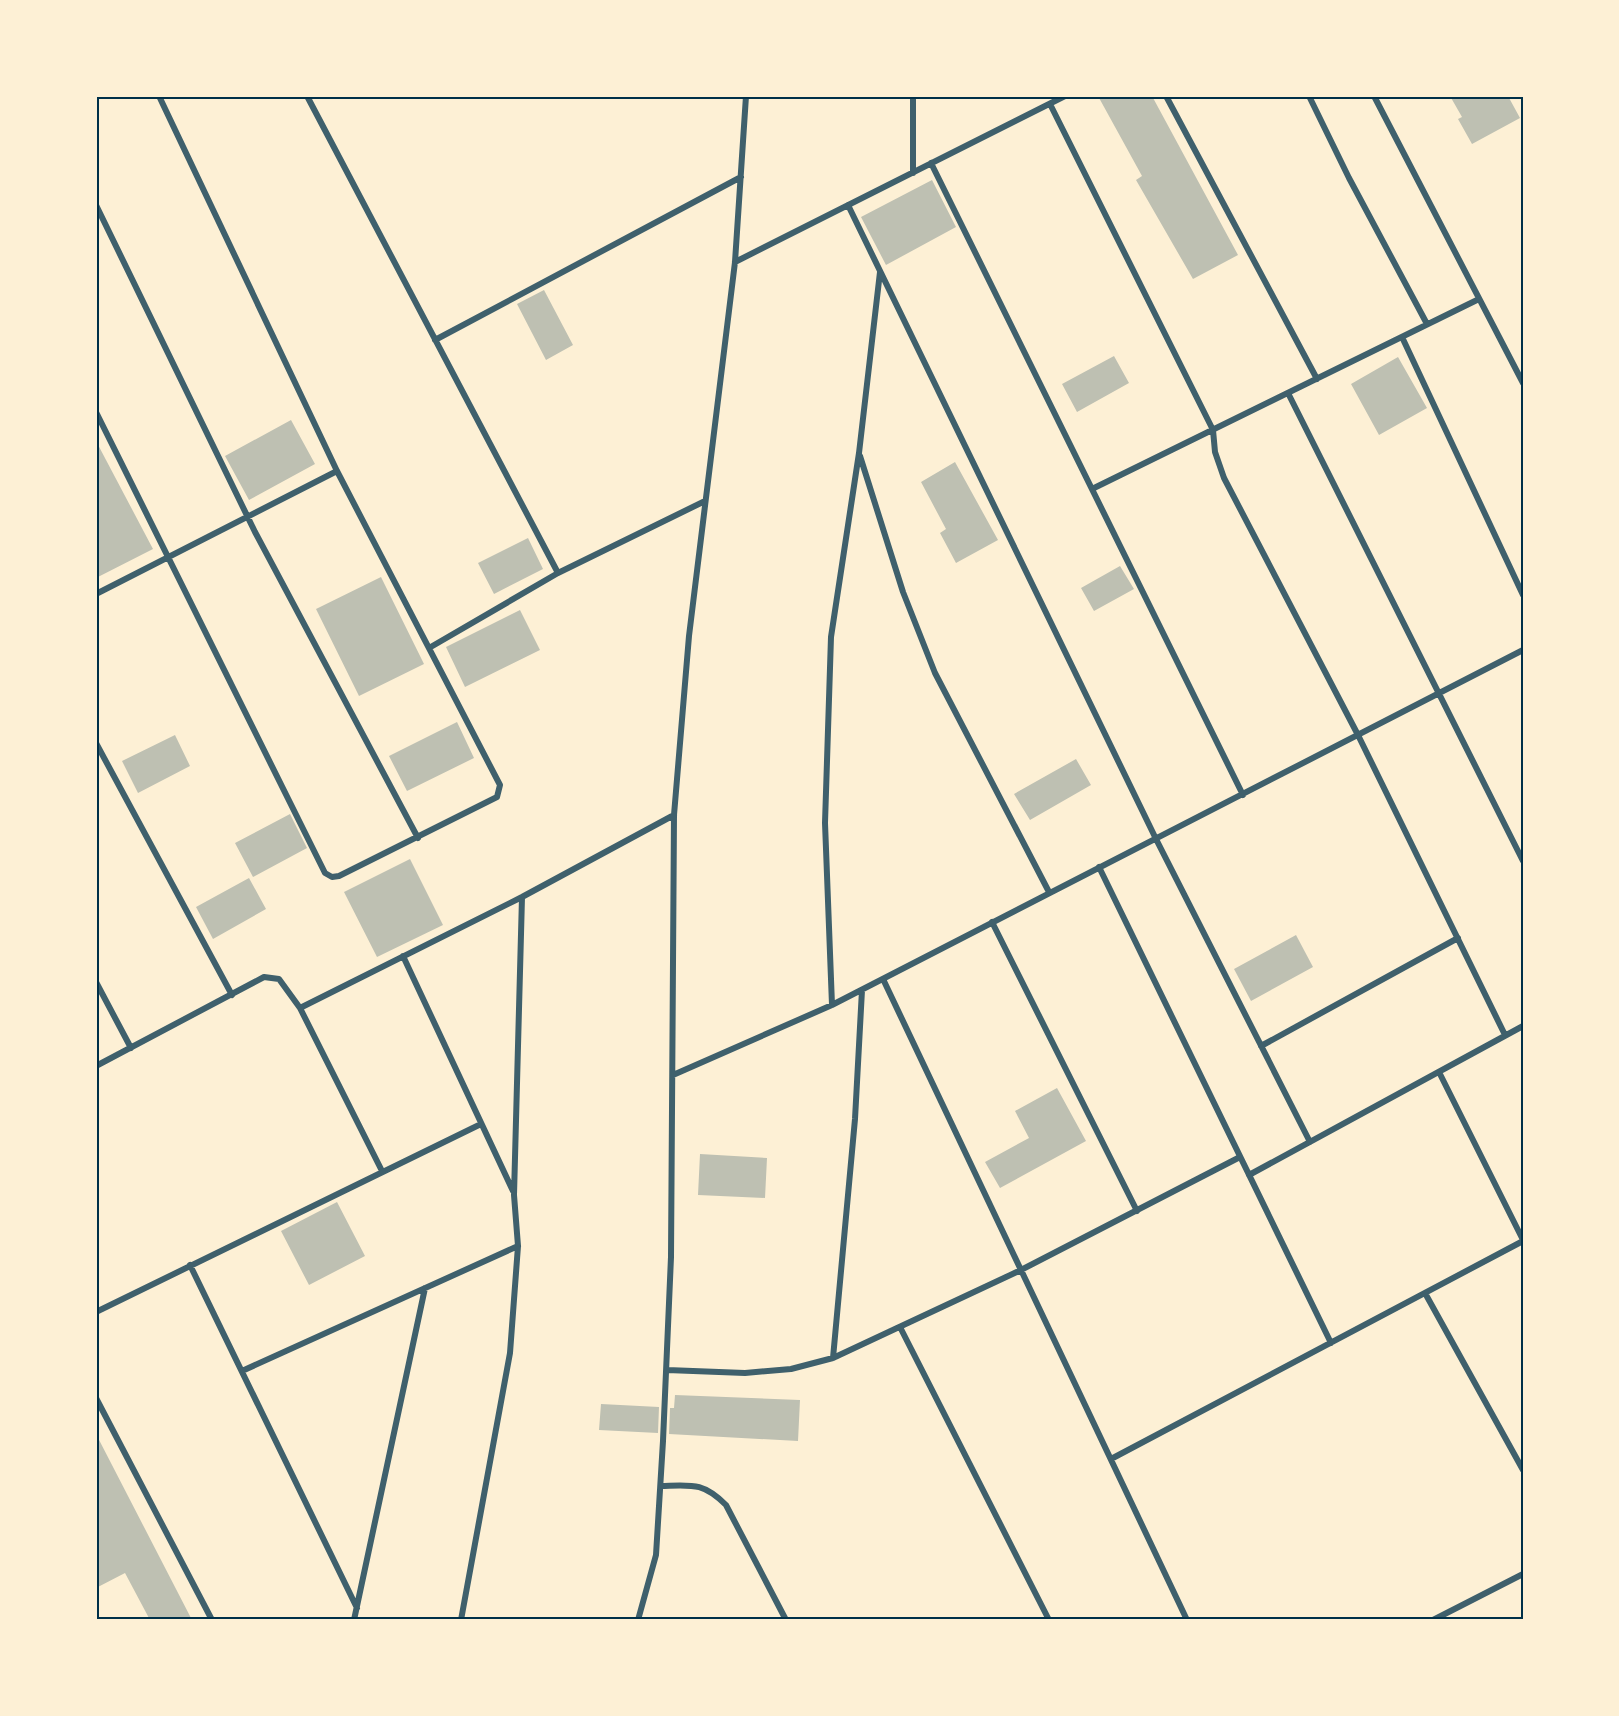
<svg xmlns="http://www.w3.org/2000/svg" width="1619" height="1716" viewBox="0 0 1619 1716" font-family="Quicksand,sans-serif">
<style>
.building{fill:#bec0b2}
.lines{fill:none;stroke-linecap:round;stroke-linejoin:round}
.minor{stroke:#3f606c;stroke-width:6}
.neatline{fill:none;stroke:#003049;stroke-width:2}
</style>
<rect width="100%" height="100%" fill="#fdf0d5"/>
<path class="building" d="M1098,96H1152L1238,255L1193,279L1136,180L1142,176Z
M1450,96H1508L1520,118L1472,144L1458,119L1462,117Z
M932,180L956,227L886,265L861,217Z
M544,290L573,345L546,360L517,304Z
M1114,356L1129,383L1077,412L1062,384Z
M1398,357L1427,408L1379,435L1351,384Z
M291,420L315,464L249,500L225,456Z
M96,441L153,549L96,578Z
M955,462L998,540L956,563L940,533L946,529L921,482Z
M528,538L543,569L494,594L478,563Z
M1120,566L1134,589L1094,611L1081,588Z
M381,577L424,664L359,696L316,609Z
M520,610L540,650L465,687L446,647Z
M457,722L474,758L407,791L389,756Z
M175,735L190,766L138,793L122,761Z
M1076,759L1091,785L1030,820L1014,794Z
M290,814L307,848L253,877L235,843Z
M410,859L443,925L377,957L344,892Z
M249,878L266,909L213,939L196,907Z
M1296,935L1313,967L1251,1001L1234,969Z
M1057,1088L1086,1141L1000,1188L985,1162L1029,1138L1015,1111Z
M700,1154L767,1158L765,1198L698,1195Z
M337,1202L365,1256L309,1285L281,1231Z
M675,1395L800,1400L798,1441L669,1434L670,1408H674Z
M601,1404L659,1407L658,1433L599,1430Z
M96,1434L192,1620H150L125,1573L96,1588Z"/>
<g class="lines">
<path class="minor" d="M307,96L558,573
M1166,96L1317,379
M1309,96L1349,178L1427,324
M1374,96L1523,383
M1050,104L1213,430L1215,452L1224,478L1358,735L1505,1035
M931,163L1243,795
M913,173V96
M96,205L255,532L418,838
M848,205L1156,839L1310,1142
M735,262L1065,96
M1402,337L1523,595
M435,340L741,177
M1288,393L1523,861
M96,412L325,873L332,877L339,876L497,797L500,785L337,471L159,96
M860,456L903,592L935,673L1049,892
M1092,489L1479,299
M96,594L337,471
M429,648L558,573L705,501
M96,743L232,995
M1099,867L1331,1343
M992,922L1137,1211
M403,956L513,1191
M883,979L1187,1620
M96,982L131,1048
M832,1005L825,823L831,637L859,453L880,272
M300,1008L522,897L674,815
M1261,1046L1458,938
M96,1066L264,977L279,979L300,1008L382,1171
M1439,1072L1523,1240
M673,1075L832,1005L1523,650
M1249,1175L1523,1026
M190,1265L357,1608
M1425,1293L1523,1470
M96,1312L481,1124
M900,1327L1049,1620
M833,1358L855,1119L862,990
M667,1370L745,1373L791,1369L833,1358L1021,1270L1240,1157
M242,1371L518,1246
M96,1398L212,1620
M1111,1459L1523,1241
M661,1486C692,1485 703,1482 726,1505L786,1620
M354,1620L425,1288
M461,1620L510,1353L518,1246L514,1195L522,897
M638,1620L656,1555L663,1441L671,1257L674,815L689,636L735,262L746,96
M1433,1620L1523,1574"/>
</g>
<rect width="1619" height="1716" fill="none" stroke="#fdf0d5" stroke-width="195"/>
<rect x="98" y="98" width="1424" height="1520" class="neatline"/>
</svg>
